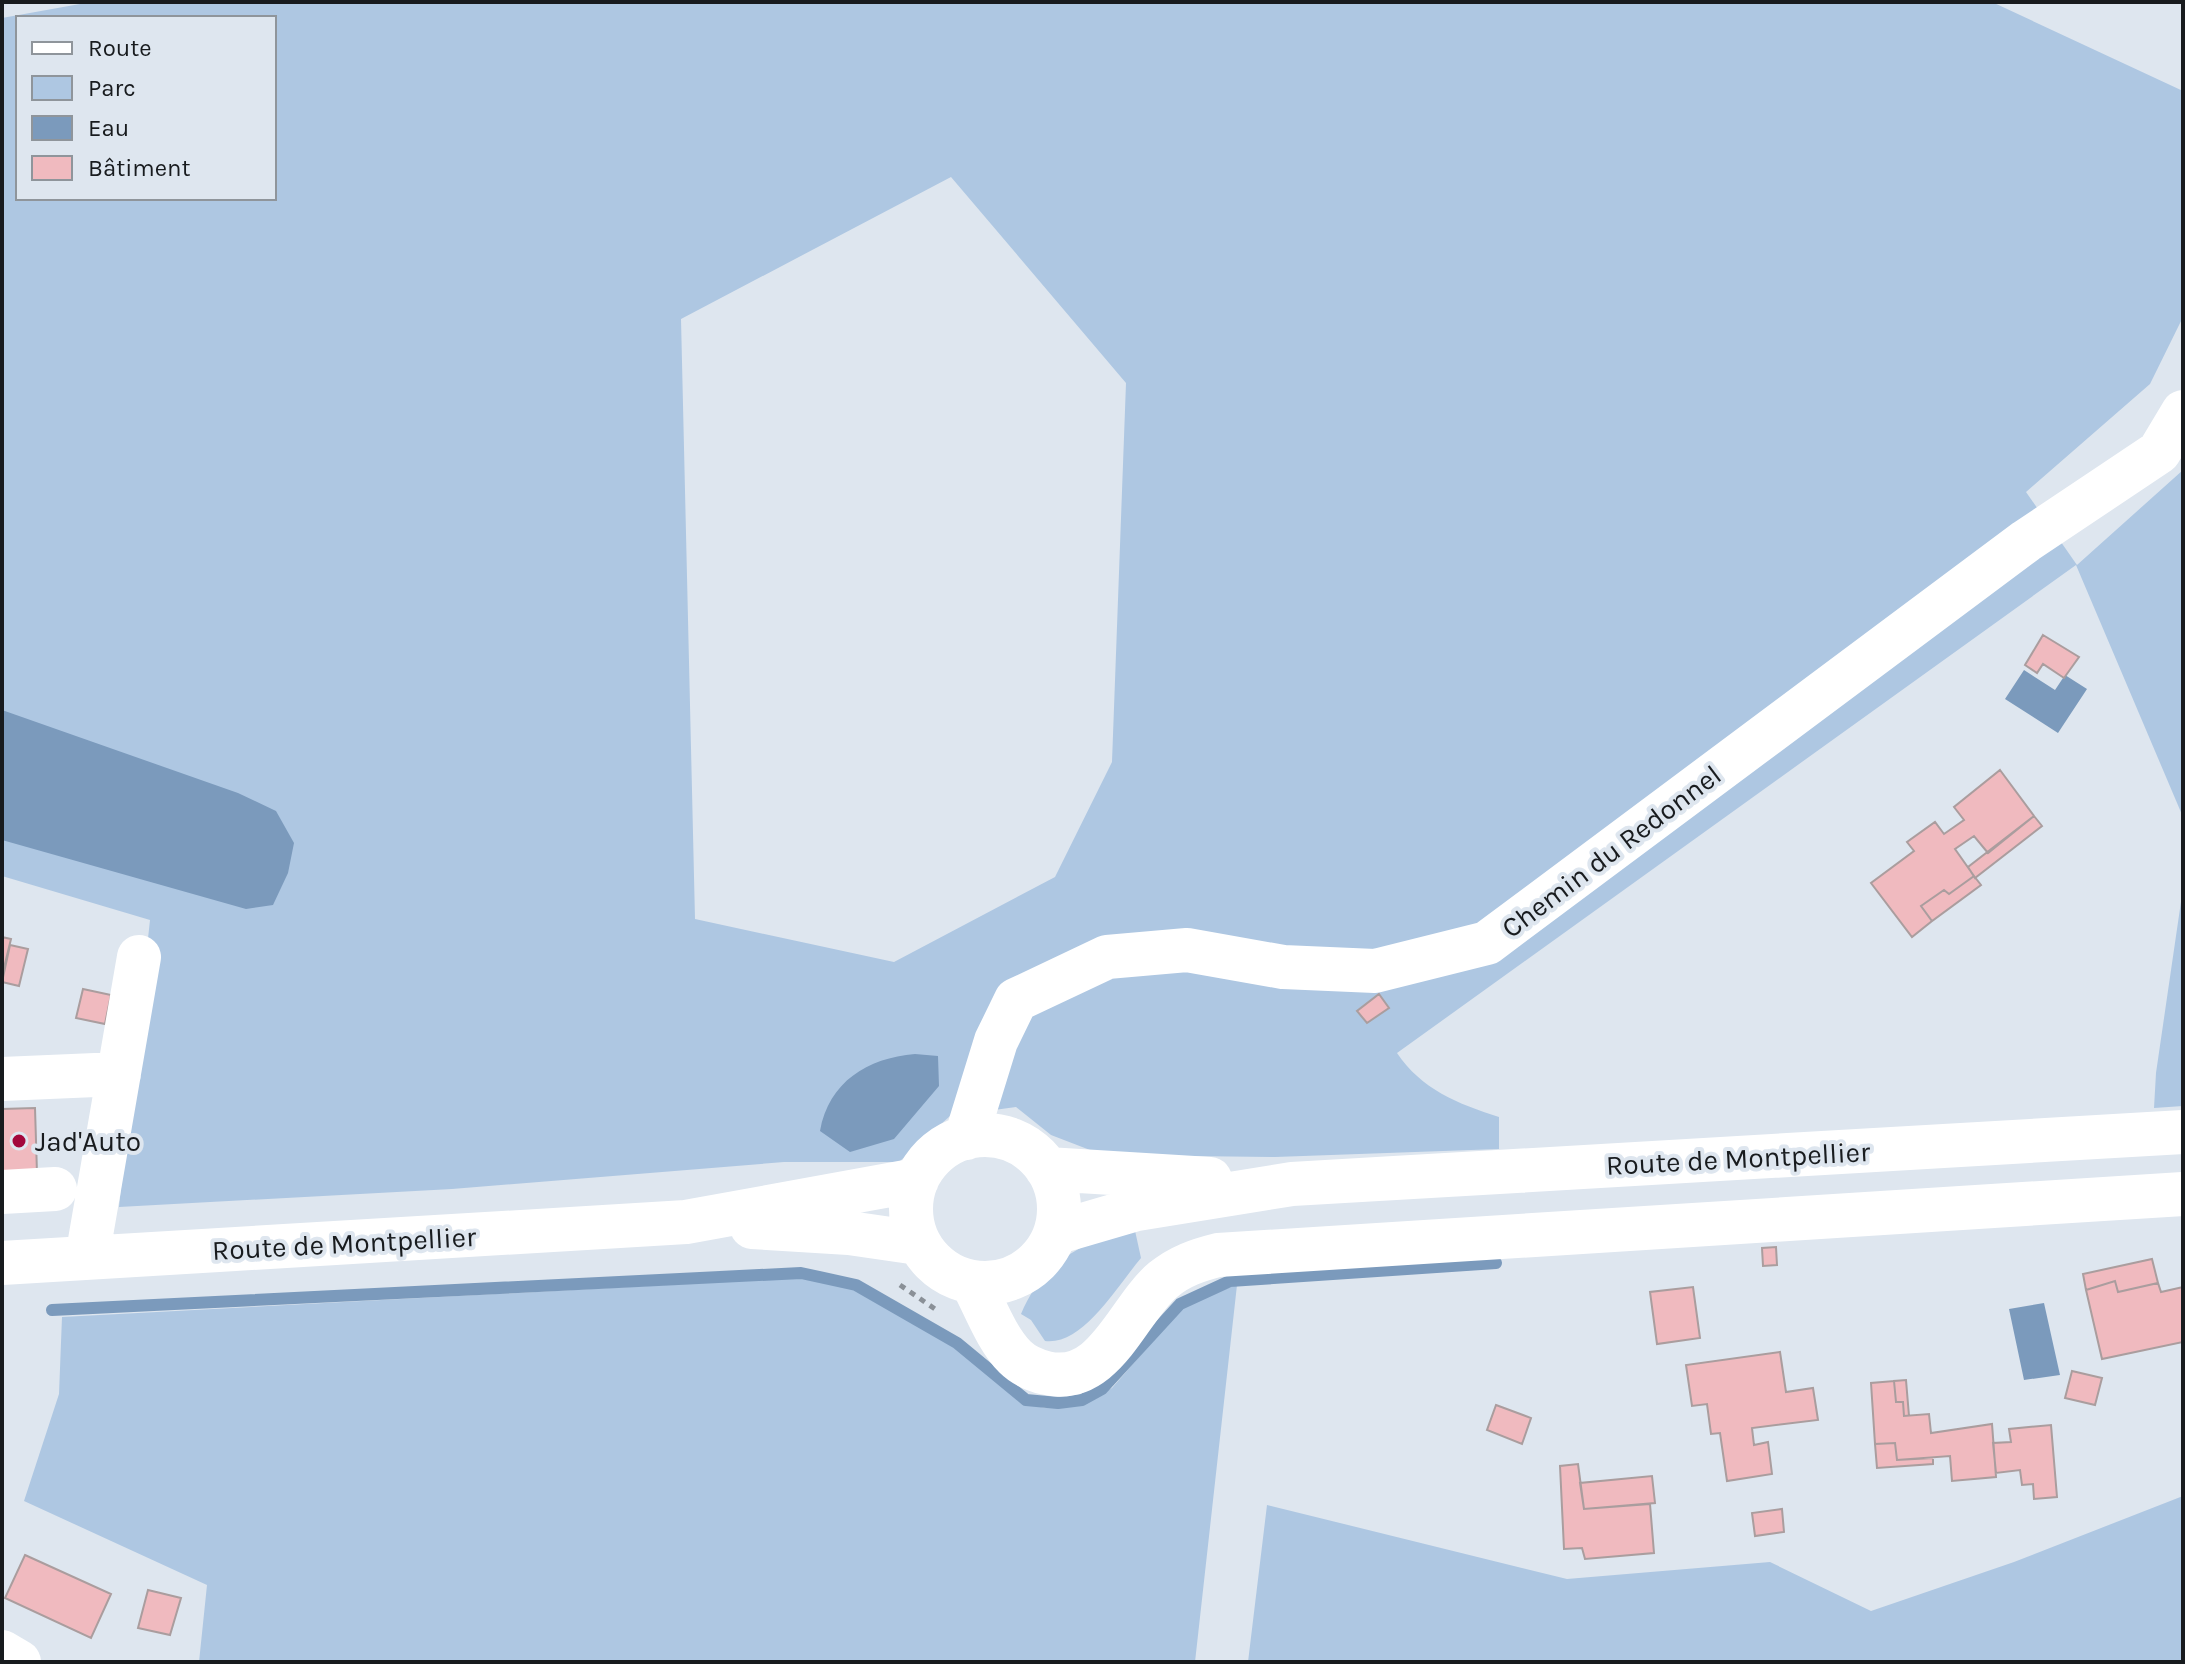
<svg xmlns="http://www.w3.org/2000/svg" width="2185" height="1664" viewBox="0 0 2185 1664" font-family="Karla,sans-serif">
<style>
.green{fill:#aec7e2;fill-rule:evenodd}
.water{fill:#7b9abc}
.lines{fill:none;stroke-linecap:round;stroke-linejoin:round}
.stream{stroke:#7b9abc;stroke-width:12}
.building{fill:#f0babf;stroke:#aa9d9e;stroke-width:2}
.path{stroke:#8a9097;stroke-width:5;stroke-dasharray:6 6;stroke-linecap:butt}
.minor{stroke:#fff;stroke-width:44}
.poi-dot{fill:#a3073c;stroke:#dee6ef;stroke-width:3}
.labels{text-anchor:middle;stroke-width:8;stroke-linejoin:round;paint-order:stroke}
.street-label{font-size:28px;fill:#181b1e;stroke:#dee6ef}
.poi-label{font-size:28px;fill:#181b1e;stroke:#dee6ef;text-anchor:start}
</style>
<rect width="100%" height="100%" fill="#dee6ef"/>
<path class="green" d="M91,2H1992L2183,91V317L2150,384L2026,492L2077,565L2183,470V817L2076,565L1397,1053C1421,1089 1458,1104 1499,1117V1149L1275,1157L1103,1155L1051,1135L1016,1107L950,1116L899,1162H784L452,1189L119,1207L150,920L2,876V18ZM18,18H274V198H18ZM951,177L1126,383L1112,762L1055,877L894,962L695,919L681,319Z
M2183,888V1106L2154,1108L2156,1073Z
M1134,1226L1141,1258C1118,1285 1083,1346 1045,1341L1031,1320L1021,1314C1043,1261 1083,1243 1134,1226Z
M799,1278L852,1287L967,1352L1025,1403L1045,1408L1080,1405L1112,1388L1186,1303L1237,1285L1195,1662H199L207,1585L24,1501L59,1394L62,1317Z
M2183,1496V1662H1248L1267,1505L1567,1579L1770,1562L1871,1611L2014,1562Z"/>
<path class="water" d="M2024,670L2055,690L2065,675L2087,689L2058,733L2005,699Z
M2,710L238,793L276,811L294,843L288,873L273,905L246,909L2,840Z
M915,1054L938,1056L939,1086L894,1139L850,1152L820,1131C829,1082 867,1058 915,1054Z
M2044,1303L2060,1375L2024,1380L2009,1309Z"/>
<g class="lines">
<path class="stream" d="M52,1310L801,1273L856,1285L957,1343L1026,1400L1058,1403L1082,1400L1102,1389L1180,1304L1230,1281L1496,1263"/>
</g>
<path class="building" d="M2043,635L2079,657L2064,678L2043,664L2037,673L2025,665Z
M2000,770L2034,816L1988,853L1974,836L1955,849L1974,876L1949,894L1944,890L1921,906L1932,921L1912,937L1871,883L1914,851L1907,842L1935,822L1944,834L1964,820L1954,807Z
M2034,816L2042,826L1975,878L1968,867Z
M1974,876L1981,885L1932,921L1921,906L1944,890L1949,894Z
M2,937L11,939L2,976Z
M10,945L28,949L19,986L2,982Z
M83,989L111,995L105,1024L76,1018Z
M1379,994L1389,1008L1367,1023L1357,1011Z
M35,1108L37,1173L2,1174V1109Z
M1776,1247L1777,1265L1763,1266L1762,1248Z
M2152,1259L2158,1283L2118,1292L2115,1281L2086,1290L2083,1274Z
M2115,1281L2118,1292L2158,1283L2161,1292L2183,1287V1342L2102,1359L2086,1290Z
M1693,1287L1700,1338L1657,1344L1650,1292Z
M1780,1352L1786,1392L1813,1388L1818,1420L1752,1428L1754,1445L1768,1442L1772,1474L1727,1481L1720,1433L1711,1434L1707,1404L1692,1406L1686,1365Z
M2072,1371L2102,1378L2095,1405L2065,1398Z
M1906,1380L1909,1416H1904L1903,1402H1896L1894,1381Z
M1894,1381L1896,1402H1903L1904,1416L1929,1414L1931,1433L1992,1424L1996,1477L1952,1481L1950,1456L1897,1460L1895,1443L1875,1444L1871,1383Z
M1496,1405L1531,1418L1522,1444L1487,1430Z
M2051,1425L2057,1497L2034,1499L2033,1484L2022,1485L2020,1470L1996,1473L1993,1443L2011,1442L2009,1429Z
M1895,1443L1897,1460L1933,1458V1464L1877,1468L1875,1444Z
M1578,1464L1584,1509L1650,1504L1654,1553L1585,1559L1582,1548L1564,1549L1560,1466Z
M1652,1476L1655,1503L1584,1509L1580,1483Z
M1782,1509L1784,1532L1755,1536L1752,1513Z
M25,1555L111,1594L91,1638L5,1598Z
M148,1590L181,1598L170,1635L138,1628Z"/>
<g class="lines">
<path class="path" d="M900,1285L938,1311"/>
<path class="minor" d="M2,1079L119,1074
M911 1209a74 74 0 1 1 148 0a74 74 0 1 1-148 0Z
M966,1138L996,1041L1016,1000L1107,957L1187,950L1283,967L1375,971L1487,943L2026,541L2159,452L2183,412
M1047,1169L1210,1179
M2,1192L55,1189
M752,1227L849,1233L918,1243
M1055,1233L1137,1209L1292,1184L2183,1132
M87,1258L139,957
M2,1263L686,1222L917,1180
M972,1282C985,1306 996,1338 1015,1357C1024,1366 1034,1370 1046,1373C1105,1387 1127,1310 1163,1280C1180,1266 1198,1260 1218,1255L2183,1194
M2,1652L19,1662"/>
</g>
<circle class="poi-dot" cx="19" cy="1141" r="8"/>
<g class="labels">
<g class="street-label">
<text transform="translate(1611 851) rotate(-37)" y="10">Chemin du Redonnel</text>
<text transform="translate(1738 1158) rotate(-3)" y="10">Route de Montpellier</text>
<text transform="translate(344 1243) rotate(-3)" y="10">Route de Montpellier</text>
</g>
<g class="poi-label">
<text x="35" y="1151">Jad'Auto</text>
</g>
</g>
<rect width="2185" height="1664" fill="none" stroke="#181b1e" stroke-width="8"/>
<rect x="16" y="16" width="260" height="184" fill="#dee6ef" stroke="#8f959b" stroke-width="2"/>
<rect x="32" y="42" width="40" height="12" fill="#ffffff" stroke="#8f959b" stroke-width="2"/>
<text x="88" y="56" font-size="24" fill="#181b1e">Route</text>
<rect x="32" y="76" width="40" height="24" fill="#aec7e2" stroke="#8f959b" stroke-width="2"/>
<text x="88" y="96" font-size="24" fill="#181b1e">Parc</text>
<rect x="32" y="116" width="40" height="24" fill="#7b9abc" stroke="#8f959b" stroke-width="2"/>
<text x="88" y="136" font-size="24" fill="#181b1e">Eau</text>
<rect x="32" y="156" width="40" height="24" fill="#f0babf" stroke="#8f959b" stroke-width="2"/>
<text x="88" y="176" font-size="24" fill="#181b1e">Bâtiment</text>
</svg>
